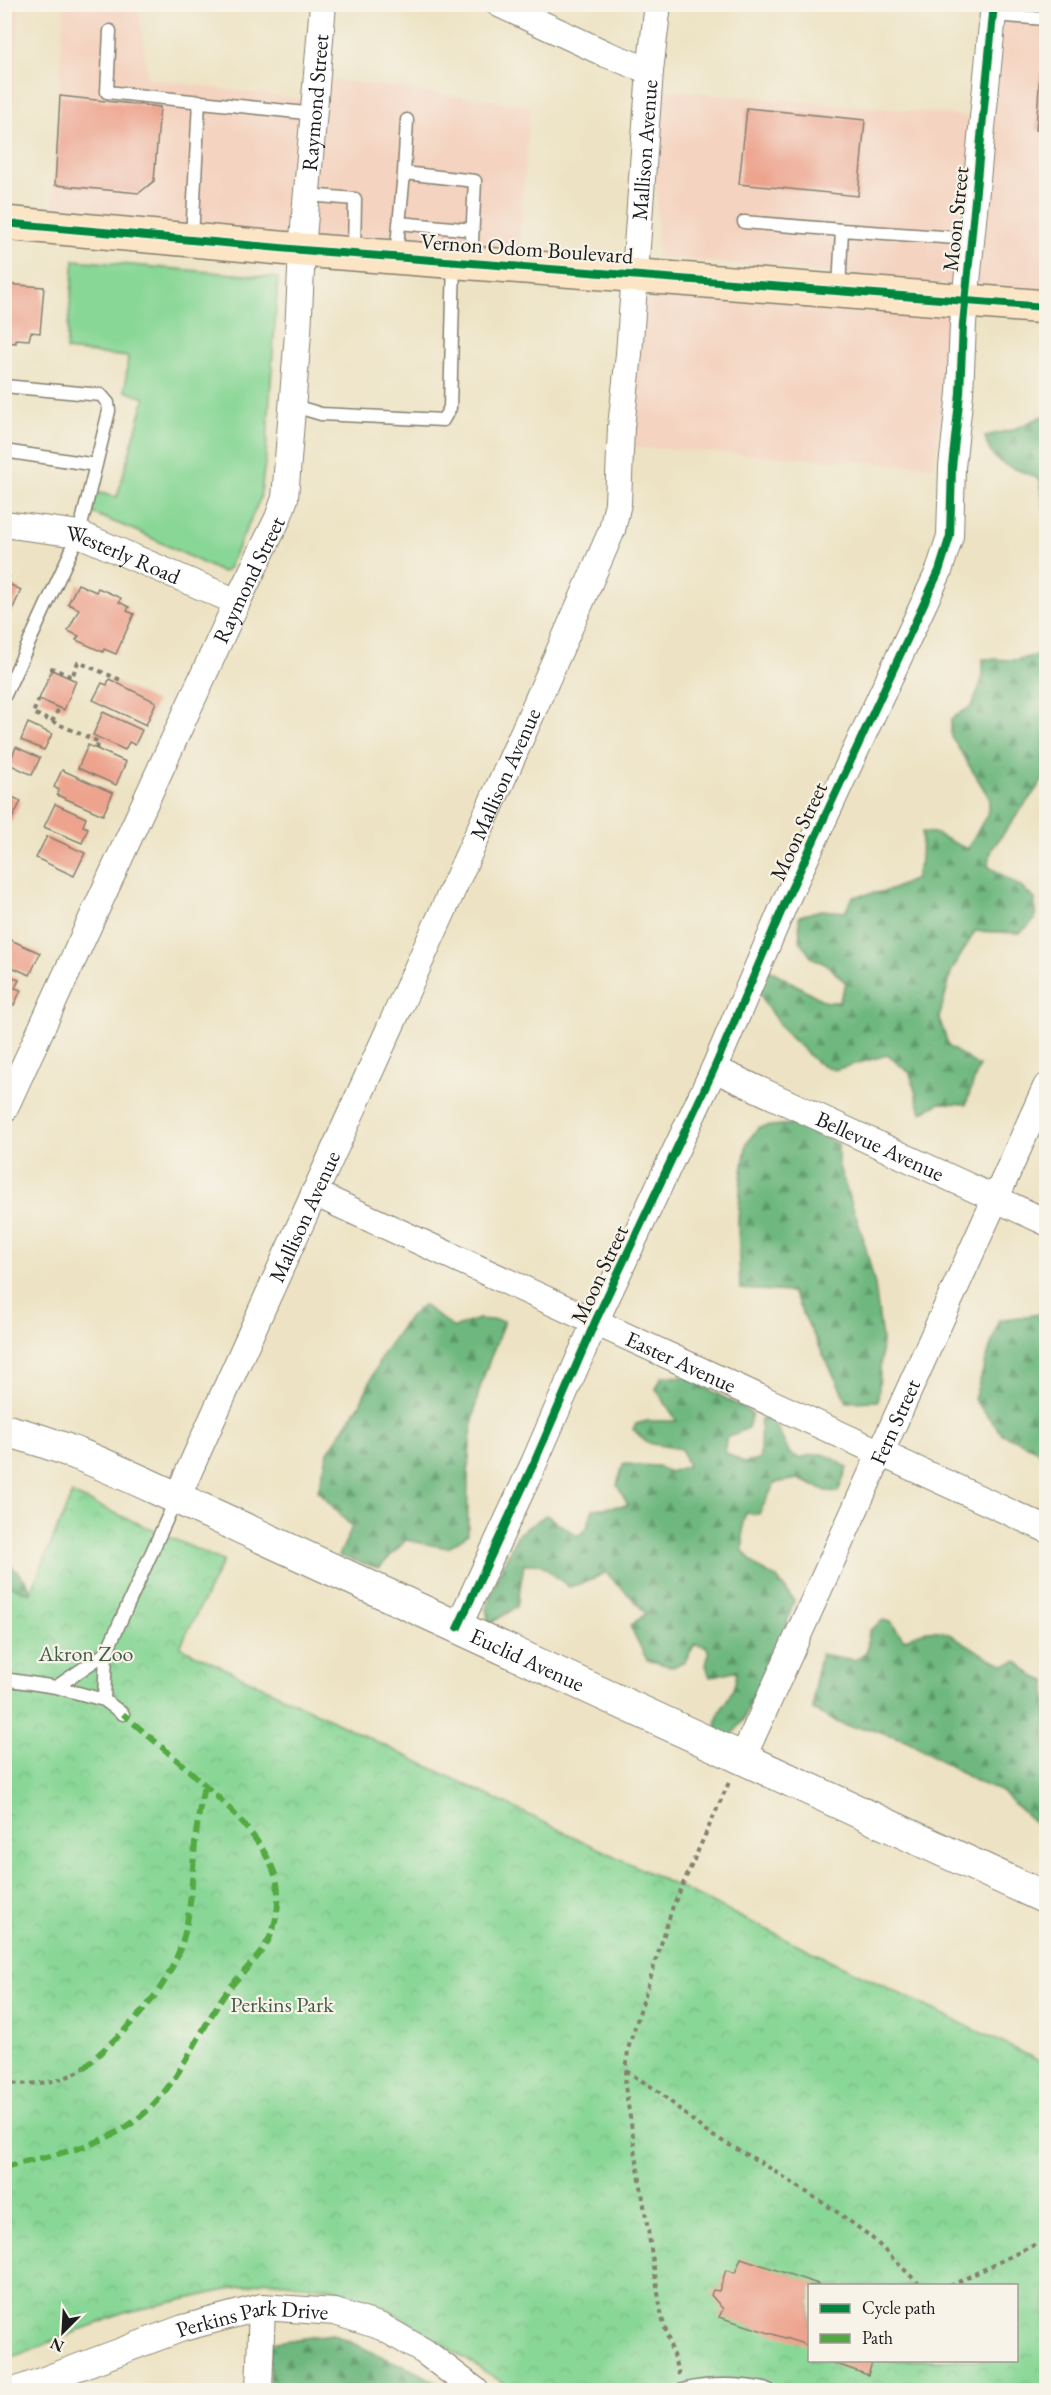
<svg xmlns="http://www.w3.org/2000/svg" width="1051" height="2395" viewBox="0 0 1051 2395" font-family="'EB Garamond',serif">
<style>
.built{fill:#f4d3c0}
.grass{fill:#89d796;stroke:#527a59;stroke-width:1.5}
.forest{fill:url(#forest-firs);stroke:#456a4e;stroke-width:1.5}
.park{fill:url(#park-crowns);stroke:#527a59;stroke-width:1.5;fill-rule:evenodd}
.building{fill:#eda38d}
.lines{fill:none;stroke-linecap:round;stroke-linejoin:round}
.service-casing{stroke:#848070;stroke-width:15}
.minor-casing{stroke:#848070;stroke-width:28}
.tertiary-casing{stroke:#848070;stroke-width:34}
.secondary-casing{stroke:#848070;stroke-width:36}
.path{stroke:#848070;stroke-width:4;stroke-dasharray:4.5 4.5;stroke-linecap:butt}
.service{stroke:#fff;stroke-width:12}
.minor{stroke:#fff;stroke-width:26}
.tertiary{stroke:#fff;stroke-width:32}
.secondary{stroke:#fce5c4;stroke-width:33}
.quiet{stroke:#52a943;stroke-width:6;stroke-dasharray:12 6;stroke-linecap:butt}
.cycleway-casing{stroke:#f7f3e8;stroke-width:11}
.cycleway{stroke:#00873e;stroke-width:8}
.labels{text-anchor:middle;stroke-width:4.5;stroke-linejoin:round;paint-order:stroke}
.street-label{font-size:22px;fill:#1c1c1c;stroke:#f7f3e8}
.park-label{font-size:22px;fill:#425d47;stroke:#f7f3e8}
</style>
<defs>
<pattern id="forest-firs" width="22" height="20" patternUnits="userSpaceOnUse" patternTransform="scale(1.5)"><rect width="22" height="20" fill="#6eb87f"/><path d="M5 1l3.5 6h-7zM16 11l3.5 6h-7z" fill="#5a9567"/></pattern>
<pattern id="park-crowns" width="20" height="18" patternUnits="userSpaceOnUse" patternTransform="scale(1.5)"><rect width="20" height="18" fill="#89d796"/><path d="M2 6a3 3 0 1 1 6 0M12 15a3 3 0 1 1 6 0" fill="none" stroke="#76b881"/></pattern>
</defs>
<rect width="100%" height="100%" fill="#f7f3e8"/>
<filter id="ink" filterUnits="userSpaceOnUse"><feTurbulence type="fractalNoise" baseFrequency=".0167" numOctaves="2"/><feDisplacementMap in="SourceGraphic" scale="12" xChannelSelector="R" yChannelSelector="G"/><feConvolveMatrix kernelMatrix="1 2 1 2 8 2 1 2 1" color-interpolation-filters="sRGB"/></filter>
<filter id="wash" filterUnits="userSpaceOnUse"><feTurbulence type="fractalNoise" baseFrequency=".008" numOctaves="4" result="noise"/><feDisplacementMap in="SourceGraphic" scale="24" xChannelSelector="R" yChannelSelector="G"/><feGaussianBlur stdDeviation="1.35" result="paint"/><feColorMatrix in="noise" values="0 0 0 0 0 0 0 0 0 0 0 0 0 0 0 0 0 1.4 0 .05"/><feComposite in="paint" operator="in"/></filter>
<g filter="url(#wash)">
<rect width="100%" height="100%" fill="#ede3c4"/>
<path class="built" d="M5,4L20,5L5,183L4,5Z
M64,5H138L148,79L315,101L318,78L530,106L517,266L52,227Z
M1003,5H1046V293L658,257L656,167L663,90L994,118Z
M642,284L947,313L951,331L935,466L629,447Z"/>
<path class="grass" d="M74,260L278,278L266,455L260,499L227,571L221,572L141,533L92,513L95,495L100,493L117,497L145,398L125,391L128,357L66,350Z"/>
<path class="forest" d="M1043,416L1046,418V519L1040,480C1016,465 992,471 985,436L1012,430Z
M1046,653V776L992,849L988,866L1021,887L1035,899V920L1020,933L975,931L952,970L939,1018L949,1047L979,1066L966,1104L940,1103L921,1113L910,1073L887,1055L834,1070L816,1062L784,1031L765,1004L757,985L770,970L826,1002H839L846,983L827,965L811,957L800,941L799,916L821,910L845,912L853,897L891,890L915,879L921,861L922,832L934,833L967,849L987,815L990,799L951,736V719L972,706L983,677V659L1016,660Z
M795,1124L838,1144V1164L863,1237L875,1285L882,1341L878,1401L847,1402L792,1292L740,1289L738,1222L741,1178L747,1142L759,1127Z
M423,1305L454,1328L478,1319L504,1321C496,1345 486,1368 479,1391C467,1437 467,1487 468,1534L448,1548L406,1540L379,1568L339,1556L352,1527L318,1491L328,1452L360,1404L383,1353L407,1319Z
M1046,1313V1458L1032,1447L1002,1434L974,1399L999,1320Z
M662,1376L687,1377L752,1413L748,1428L726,1438L725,1452L744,1463L759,1460C762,1445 759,1434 761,1419L772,1418L790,1454L801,1459C820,1449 831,1455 847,1468L838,1492L827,1491L798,1479L775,1483L759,1514L746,1513L743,1521V1551L757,1567L777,1578L794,1601L785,1629L743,1720L729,1739L716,1733C716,1727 716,1719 719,1714C727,1697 736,1691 737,1670L710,1677L706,1665L709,1653L706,1646L695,1644L685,1661L673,1667L647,1660L630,1626L645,1614C637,1598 617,1587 606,1572L589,1581L569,1587L540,1564H524L517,1607L489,1624L486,1608L501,1569L518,1534L546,1515L578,1536L587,1528L593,1509L628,1505L617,1485L623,1464L657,1466L669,1472L688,1466L681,1449L647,1443L633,1429L636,1424L647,1421H677L656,1389Z
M4,1558L27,1582L30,1589L28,1596L5,1587Z
M883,1620L892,1623L904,1640C936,1622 948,1632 976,1650C984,1656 995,1660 1005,1665L1017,1661L1035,1677L1046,1681V1833L1000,1791L977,1782L908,1741L872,1729L845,1726L813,1710L815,1679L821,1654L855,1660L867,1651L869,1631Z
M332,2334L421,2374L449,2390H269L270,2343Z"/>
<path class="park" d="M72,1494L223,1561L180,1647L1046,2064V2390H514L383,2306L334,2288L266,2281L124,2313L5,2360V1583L30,1594ZM810,2286H1016V2360H810Z"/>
<g id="blocks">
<path class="building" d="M1040,72H1046V131L1036,130Z
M60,96L160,107L154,181L139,193L55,185Z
M747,108L865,120L858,196L739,184Z
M4,284L44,287L40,333L31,332L29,340L16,339V343L4,342Z
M4,574L10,576L7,583L21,590L10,615L4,612Z
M78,584L96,592L98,588L121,598L119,602L129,607L127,611L134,614L116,654L104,649L103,652L76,640L79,636L68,631L79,609L68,604Z
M52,670L76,681L64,710L39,699Z
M109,679L156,702L146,725L93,700L102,683L107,685Z
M103,712L142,730L135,745L129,742L125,750L93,735Z
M28,723L52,734L44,750L21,740Z
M88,745L126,762L116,785L78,768Z
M16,747L40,758L32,775L9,764Z
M62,770L113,793L103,815L57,795L59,790L54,787Z
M4,793L21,801L7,829L4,828Z
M55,804L86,818L83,826L88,828L82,843L44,827Z
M47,836L85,853L74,876L36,858Z
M4,937L40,953L30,975L4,964Z
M4,973L19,980L15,988L21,990L14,1005L4,1001Z
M741,2258L821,2285L810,2286V2346L719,2317L723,2309L711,2295L713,2290L719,2291L726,2270L735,2273Z
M825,2360H873L868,2375Z"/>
</g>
</g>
<g filter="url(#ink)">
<use href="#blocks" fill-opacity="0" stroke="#848070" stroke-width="1.5"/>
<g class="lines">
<defs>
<path id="service" d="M993,15L1046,19
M110,31L107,92L315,114
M404,173L407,120
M308,195L355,199L354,253
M744,222L842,230L839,289
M399,223L473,230
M842,230L971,239
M192,239L199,101
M396,256L404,173L475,181L471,261
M4,386L101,395L108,403L109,411L79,534L4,697
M291,405L321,414L443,420L450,408L454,262
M4,451L96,465
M4,1679L56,1687L106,1653L176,1499
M56,1687L104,1700L106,1653
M104,1700L123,1714
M682,2390C711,2383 741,2384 769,2390"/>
<g id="minor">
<path d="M499,4L606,54L650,71"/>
<path id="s1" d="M4,524L79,534L237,602"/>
<path id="s2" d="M714,1069L1046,1222"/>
<path id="s3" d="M4,1110L237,602L278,518L285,498L298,333L302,250L323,4"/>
<path id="s4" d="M314,1193L1046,1529"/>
<path id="s5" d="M177,1498C321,1174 472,855 612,530L618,503L621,427L629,354L650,71L658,4"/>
<path d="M458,1627L534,1463L595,1322L714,1069L787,898L939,571L950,536L952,467L960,393L963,324L994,4"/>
<path id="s6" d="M743,1757L1046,1087"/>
<path id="s7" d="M17,2390L183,2328L262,2307L335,2312L382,2327L425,2352L475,2390"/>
<path d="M259,2390L262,2307"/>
</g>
<g id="tertiary">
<path id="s8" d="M4,1430C65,1445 120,1472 177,1498L1046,1898"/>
</g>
<path id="secondary" d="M4,223L302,250L1046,307"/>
</defs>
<use href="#service" class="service-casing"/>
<use href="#minor" class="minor-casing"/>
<use href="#tertiary" class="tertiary-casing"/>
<use href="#secondary" class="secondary-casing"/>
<path class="path" d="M52,670V668L72,677L78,662L121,680L119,684
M39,699L33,713L99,742L96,749
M52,722L59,708
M626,2071L658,2091L706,2132L762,2163L837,2212L870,2236L921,2286
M4,2083C33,2085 60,2084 84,2068
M950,2286L1046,2239
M679,2375L662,2318L625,2086L628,2049L673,1906L730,1780"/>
<use href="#service" class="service"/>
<use href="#minor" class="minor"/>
<use href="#tertiary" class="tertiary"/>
<use href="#secondary" class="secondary"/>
<path class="quiet" d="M84,2068C118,2036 156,2005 175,1961C192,1925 191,1883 195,1844C197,1825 200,1805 204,1786
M4,2167C43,2157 87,2150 121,2130C174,2100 192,2042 225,1994C239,1974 259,1960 270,1937C278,1919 281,1894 275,1875C259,1822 166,1752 123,1714"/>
<defs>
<path id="cycleway" d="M4,223L302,250L1046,307
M458,1627L534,1463L595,1322L714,1069L787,898L939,571L950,536L952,467L960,393L963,324L994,4"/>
</defs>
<use href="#cycleway" class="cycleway-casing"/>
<use href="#cycleway" class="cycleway"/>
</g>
</g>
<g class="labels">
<g class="street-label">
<text dy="8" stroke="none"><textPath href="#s3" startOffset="1070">Raymond Street</textPath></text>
<text dy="8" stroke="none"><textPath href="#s5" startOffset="1443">Mallison Avenue</textPath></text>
<text transform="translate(955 219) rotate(-84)" y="8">Moon Street</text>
<text transform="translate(527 248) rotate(4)" y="8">Vernon Odom Boulevard</text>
<text dy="8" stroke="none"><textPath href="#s1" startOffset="124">Westerly Road</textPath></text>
<text dy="8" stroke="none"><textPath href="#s3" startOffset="584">Raymond Street</textPath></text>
<text dy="8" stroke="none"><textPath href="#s5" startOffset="795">Mallison Avenue</textPath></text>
<text transform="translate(798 831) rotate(-65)" y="8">Moon Street</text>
<text dy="8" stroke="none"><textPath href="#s2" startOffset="183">Bellevue Avenue</textPath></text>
<text dy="8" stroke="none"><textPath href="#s5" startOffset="309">Mallison Avenue</textPath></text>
<text transform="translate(599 1274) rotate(-65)" y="8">Moon Street</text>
<text dy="8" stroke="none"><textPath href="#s4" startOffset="404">Easter Avenue</textPath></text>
<text dy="8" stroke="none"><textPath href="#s6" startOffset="368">Fern Street</textPath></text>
<text dy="8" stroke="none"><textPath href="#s8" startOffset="572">Euclid Avenue</textPath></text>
<text dy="8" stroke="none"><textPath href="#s7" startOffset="248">Perkins Park Drive</textPath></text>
</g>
<g class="park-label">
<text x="86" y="1661">Akron Zoo</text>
<text x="282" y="2012">Perkins Park</text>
</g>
</g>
<rect width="1051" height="2395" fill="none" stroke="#f7f3e8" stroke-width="24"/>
<rect x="808" y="2284" width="210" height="78" fill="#f7f3e8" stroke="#9f9d96" stroke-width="1.5"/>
<rect x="820" y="2304" width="30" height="9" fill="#00873e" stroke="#9f9d96" stroke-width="1.5"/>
<text x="862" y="2314" font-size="18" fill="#1c1c1c">Cycle path</text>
<rect x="820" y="2334" width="30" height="9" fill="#52a943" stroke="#9f9d96" stroke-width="1.5"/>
<text x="862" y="2344" font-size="18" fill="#1c1c1c">Path</text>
<g transform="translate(63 2332) rotate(204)" stroke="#f7f3e8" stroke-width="4.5" paint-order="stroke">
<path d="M0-4.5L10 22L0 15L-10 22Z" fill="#1c1c1c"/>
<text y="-9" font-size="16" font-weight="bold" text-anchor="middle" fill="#1c1c1c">N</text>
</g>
</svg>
